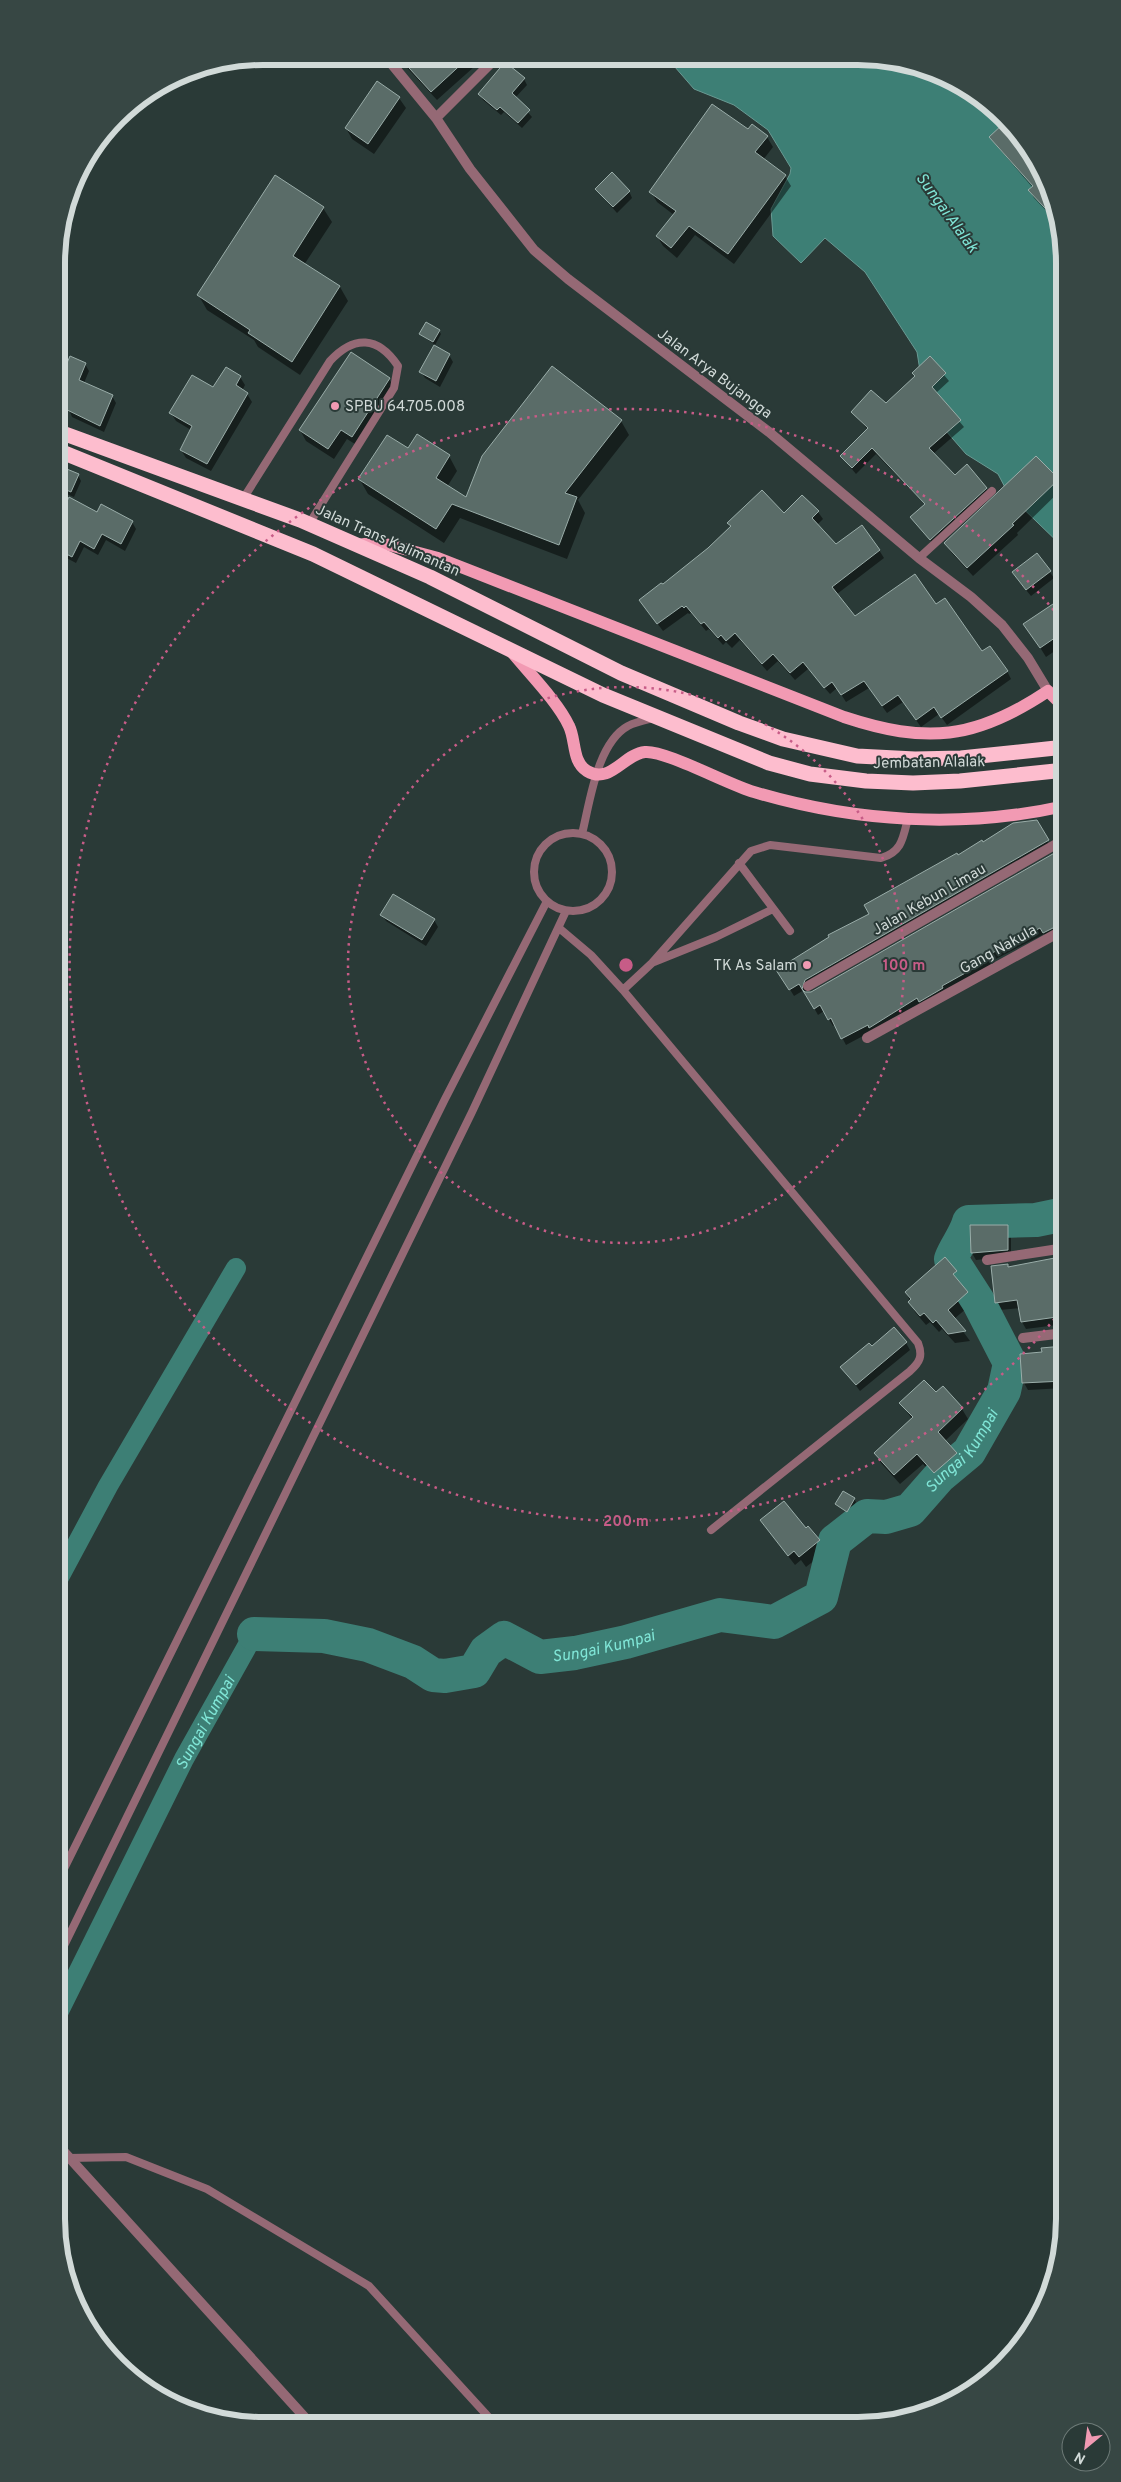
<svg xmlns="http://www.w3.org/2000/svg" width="1121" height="2482" viewBox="0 0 1121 2482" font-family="Overpass,sans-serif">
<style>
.water{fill:#3d7f75;stroke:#699a93}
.shadow{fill:#0007}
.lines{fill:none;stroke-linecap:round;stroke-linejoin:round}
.canal{stroke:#3d7f75;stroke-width:20}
.river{stroke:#3d7f75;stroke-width:34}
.building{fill:#5a6c68;stroke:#9aada9}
.lane{stroke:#956975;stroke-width:8}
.street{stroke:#956975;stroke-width:10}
.primary{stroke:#f29ab3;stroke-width:12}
.highway{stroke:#fdbdce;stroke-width:15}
.ring{fill:none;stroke:#c75c87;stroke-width:2.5;stroke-dasharray:2.5 5}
.poi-dot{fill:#f19ab3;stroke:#2a3a37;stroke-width:2}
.labels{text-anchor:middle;stroke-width:4;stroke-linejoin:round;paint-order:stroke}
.street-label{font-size:15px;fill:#d1dad8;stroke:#2a3a37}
.poi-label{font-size:15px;fill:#d1dad8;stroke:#2a3a37;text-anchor:start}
.water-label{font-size:16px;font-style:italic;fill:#80e6d7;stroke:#2a3a37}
.rim{fill:none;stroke:#d1dad8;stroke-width:6}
.centre{fill:#c75c87;stroke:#2a3a37;stroke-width:2.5}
.ring-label{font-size:15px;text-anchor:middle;font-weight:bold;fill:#c75c87;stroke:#2a3a37;stroke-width:4;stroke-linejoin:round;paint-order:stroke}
</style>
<rect width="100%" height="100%" fill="#2a3a37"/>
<path class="water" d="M668,59L898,60L950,78L986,102L1039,164L1058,209L1065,263V549L1009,495L998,474L966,454L926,408L917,352L865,272L825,238L801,263L773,236L771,209L790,174L791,168L768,130L734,105L694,89Z"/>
<path class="shadow" d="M341,57H360L348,66Z
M397,57L484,58L437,100Z
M524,79L527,85L515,98L532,117L522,128L504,112L501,115L483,100L479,94Z
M399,98L406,108L374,154L352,139L346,128Z
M748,131L767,137L773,147L763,160L785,176L791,186L734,264L695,235L677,258L663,246L657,236L674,215L657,202L651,192Z
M990,138L1058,209L1060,225L1034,198L1030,191L1033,188Z
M275,177L323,208L332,222L304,265L340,287L348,301L300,375L258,347L254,340L207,310L199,296Z
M596,189L629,191L632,198L617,213Z
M439,331L441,334L435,345L420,334Z
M449,355L453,362L440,387L425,378L421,372Z
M930,358L949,381L936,393L964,427L933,454L955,477L986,488L990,495L934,545L912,517L926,505L876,454L856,474L841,456L868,430L852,412L886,405L915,377L913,374Z
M85,364L89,371L84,383L112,396L116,403L104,432L72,417L70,412L57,406V368L65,371Z
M240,377L245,385L242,391L247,394L252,402L211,471L186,458L181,450L191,430L176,421L171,413Z
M389,379L395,389L358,446L347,439L334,459L306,441L300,430Z
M621,421L629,435L578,500L585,513L567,559L460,518L444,543L368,494L360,480L408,450L417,436L449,456L457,471L447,487L467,499Z
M57,463L78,475L81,481L74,497L57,490Z
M1058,479L1063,488L1017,533L1018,535L973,576L951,552L946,543Z
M70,499L98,513L102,506L132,522L136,529L125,551L106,540L98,555L84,547L76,563L57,553V525Z
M818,512L823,519L817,525L836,546L879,550L884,558L837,594L854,617L935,606L982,653L1007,671L1011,679L947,725L939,714L921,727L903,702L887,713L869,688L846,702L837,688L830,694L808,669L795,680L778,661L767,671L740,640L732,648L726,642L723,645L709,629L706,631L691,613L689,614L688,613L663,631L640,600L662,586L709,548L731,527L729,523Z
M1037,554L1054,578L1031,596L1017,579Z
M1065,597V644L1046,657L1031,633Z
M1036,821L1051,848L808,987L805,992L812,993L1065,912V929L1048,939L1044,934L994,960L997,965L846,1045L835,1024L833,1026L824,1011L818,1015L804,990L794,996L778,970L870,914L889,894L888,891L956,854L958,856Z
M382,915L434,920L438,927L426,946L386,921Z
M1065,1218V1244L1058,1219Z
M972,1226H1007L1011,1233V1256L976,1260L972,1253Z
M1065,1257L1064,1324L1026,1329L1022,1322L1020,1308L1000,1310L996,1302L1007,1265L1009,1268Z
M956,1271L962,1281L959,1283L973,1303L954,1319L970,1341L955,1343L942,1329L939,1332L930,1322L926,1325L915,1312L906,1292Z
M906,1343L910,1350L860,1391L842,1367L872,1348Z
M1064,1348V1388L1028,1390L1024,1383L1022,1355L1043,1354L1042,1349Z
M943,1388L962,1409L968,1419L945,1441L962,1464L941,1483L923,1464L900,1484L881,1463L875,1453L912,1419L901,1403L936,1394Z
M854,1499L856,1502L849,1514L836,1504Z
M761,1521L805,1530L808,1528L825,1552L806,1567L801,1560L795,1565Z"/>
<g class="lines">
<g class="canal">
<path d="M56,1583L108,1486L236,1268"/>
<path id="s1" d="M56,2017L184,1759L254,1634"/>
</g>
<path class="river" id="s2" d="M254,1634L324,1636L368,1645L413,1662L433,1675L445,1676L474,1671L486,1651L504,1638L540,1657L575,1653L626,1642L720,1615L774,1622L821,1597L835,1541L867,1516L886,1517L910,1510L939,1477L969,1452L1004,1391L1010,1363L978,1301L951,1259C956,1246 965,1236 969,1222L1036,1220L1065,1214"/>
</g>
<path class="building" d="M399,57H442L468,58L431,92Z
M505,62L525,78L512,93L530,110L518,123L500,107L497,110L478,94Z
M377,81L400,97L368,144L345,128Z
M712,104L748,129L752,124L768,136L755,152L786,175L728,254L689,226L671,248L656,236L676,211L649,192Z
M1003,124L1005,126L1008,124L1037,159L1058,209L1059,223L1028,190L1033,186L989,137Z
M612,172L630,191L613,207L595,189Z
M275,175L324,207L293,256L340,286L292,362L248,333L250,330L197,295Z
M426,322L440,330L433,342L419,334Z
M434,345L450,354L436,381L419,372Z
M351,352L390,378L352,437L341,430L328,449L299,430Z
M70,356L86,363L79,380L113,395L100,426L57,405V367L64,370Z
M930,356L946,373L932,387L961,420L929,448L955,475L967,464L987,488L930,540L910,517L925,504L872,448L852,468L840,456L868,428L851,412L871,390L886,403L915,376L912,373Z
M552,366L622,420L565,493L577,497L559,545L452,504L436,529L358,479L387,435L408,448L417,434L450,455L436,478L466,497L482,456Z
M226,367L241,376L236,385L248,393L207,464L180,450L192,426L169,413L192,375L213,387Z
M1036,456L1059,479L1012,524L1014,525L967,568L944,543Z
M57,465L79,474L71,492L57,486Z
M762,490L784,513L802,495L819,511L812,518L836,544L862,525L880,550L832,587L855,616L915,574L936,604L945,598L982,651L990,646L1008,671L941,718L934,707L916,720L898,695L882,706L864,681L841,695L832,682L824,688L803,662L790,673L773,654L762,664L735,633L726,641L721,635L718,638L704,622L701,624L686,606L684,608L682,606L657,624L639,600L661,583L663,584L708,548L731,526L727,523Z
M69,497L97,512L101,504L133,521L121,544L102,534L94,549L80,541L72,557L57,549V522Z
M1037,553L1051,571L1026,590L1012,572Z
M1065,596V631L1040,648L1023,624Z
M1037,820L1049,840L805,980L802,989L805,992H811L1065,847V922L1043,933L1040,928L992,953L994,957L942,986L943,988L919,1002L917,998L869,1028L868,1025L841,1039L831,1018L828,1020L820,1005L814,1009L799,984L789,990L776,970L829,937L828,935L869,914L864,905L957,853L958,855L982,840L983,842L1013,823Z
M393,894L435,919L422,940L380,915Z
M970,1225H1008V1250L971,1253Z
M1065,1256L1064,1316L1021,1322L1017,1300L995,1303L991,1266L1008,1264V1267Z
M945,1257L957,1271L953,1274L968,1292L948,1310L966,1331L948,1334L936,1320L933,1323L924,1313L920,1316L908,1302L911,1299L905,1292Z
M894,1327L907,1342L856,1385L840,1367L869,1343L872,1346Z
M1064,1346V1381L1022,1383L1020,1354L1042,1352L1041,1348Z
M924,1380L936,1392L943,1386L963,1408L938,1432L957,1453L934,1473L917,1454L894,1475L874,1453L913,1417L899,1403Z
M843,1491L855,1498L847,1512L835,1504Z
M784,1501L806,1528L808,1526L820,1540L799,1557L794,1551L788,1556L760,1520Z"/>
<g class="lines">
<path class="lane" d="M243,499L330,361C354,335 378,336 398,366L394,388L309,524
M919,558L992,491
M534 872a39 39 0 1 1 78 0a39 39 0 1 1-78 0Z
M582,834C590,802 597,743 628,726C636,722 646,720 654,718
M739,863L790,931
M559,928L591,955L623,990L918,1343C923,1356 920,1362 910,1371L711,1530
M654,962L716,937L773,909
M623,990L652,963L751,851L770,845L881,858C902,852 903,838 908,818
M56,1885L445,1099L547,901
M56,1962L472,1112L566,911
M68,2158L126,2157L207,2189L369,2286L494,2423"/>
<path class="street" d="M386,57L436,118L470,169L534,250L568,279L769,432L919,558L971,597L1002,625L1028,658L1048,691
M436,118L496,58
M808,986L1065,839
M867,1038L1065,929
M987,1260L1065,1248
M1023,1338L1064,1333
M56,2143L309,2422"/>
<path class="primary" d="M358,545L378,542L438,558L844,717C926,744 975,740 1048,691L1065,708
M511,651C528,672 558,702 569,726C576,740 572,762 587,771C610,785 624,754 645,752C665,750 729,785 754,792C854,822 962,829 1065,806"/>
<path class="highway" d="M57,431L300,520L430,577L621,673L739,723L783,739L857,756L915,759L961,758L1065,747
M57,450L313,554L603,695L769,763L810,774L866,781L913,783L960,781L1065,770"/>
</g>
<g class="ring">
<circle cx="626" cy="965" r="278"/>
<path d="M1064 1307A556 556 0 1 1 1064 623"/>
</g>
<g class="poi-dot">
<circle cx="335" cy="406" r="5"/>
<circle cx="807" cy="965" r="5"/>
</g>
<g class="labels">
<g class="street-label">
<text transform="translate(715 373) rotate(37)" y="5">Jalan Arya Bujangga</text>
<text transform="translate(388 540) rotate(24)" y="5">Jalan Trans Kalimantan</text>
<text transform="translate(929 762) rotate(-1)" y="5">Jembatan Alalak</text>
<text transform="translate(929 899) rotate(-30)" y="5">Jalan Kebun Limau</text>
<text transform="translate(998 949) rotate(-29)" y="5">Gang Nakula</text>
</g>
<g class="poi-label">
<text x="345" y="411">SPBU 64.705.008</text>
<text x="797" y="970" text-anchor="end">TK As Salam</text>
</g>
<g class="water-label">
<text transform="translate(948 212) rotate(54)" y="6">Sungai Alalak</text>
<text dy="6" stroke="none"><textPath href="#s2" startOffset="829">Sungai Kumpai</textPath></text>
<text dy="6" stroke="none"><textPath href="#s2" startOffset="379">Sungai Kumpai</textPath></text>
<text dy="6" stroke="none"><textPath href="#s1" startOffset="330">Sungai Kumpai</textPath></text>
</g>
</g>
<path d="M0 0H1121V2482H0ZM263 65H858A198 198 0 0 1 1056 263V2219A198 198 0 0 1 858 2417H263A198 198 0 0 1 65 2219V263A198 198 0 0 1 263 65Z" fill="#374744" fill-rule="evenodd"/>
<path class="rim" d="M263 65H858A198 198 0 0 1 1056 263V2219A198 198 0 0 1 858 2417H263A198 198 0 0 1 65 2219V263A198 198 0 0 1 263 65Z"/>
<circle cx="626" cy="965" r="8" class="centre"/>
<g class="ring-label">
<text x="904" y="970">100 m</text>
<text x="626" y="1526">200 m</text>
</g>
<g transform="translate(1086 2447) rotate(209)"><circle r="24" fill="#2a3a37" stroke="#6d7a77"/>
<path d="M0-4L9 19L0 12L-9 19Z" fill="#f19ab3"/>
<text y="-8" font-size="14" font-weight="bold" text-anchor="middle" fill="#d1dad8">N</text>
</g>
</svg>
